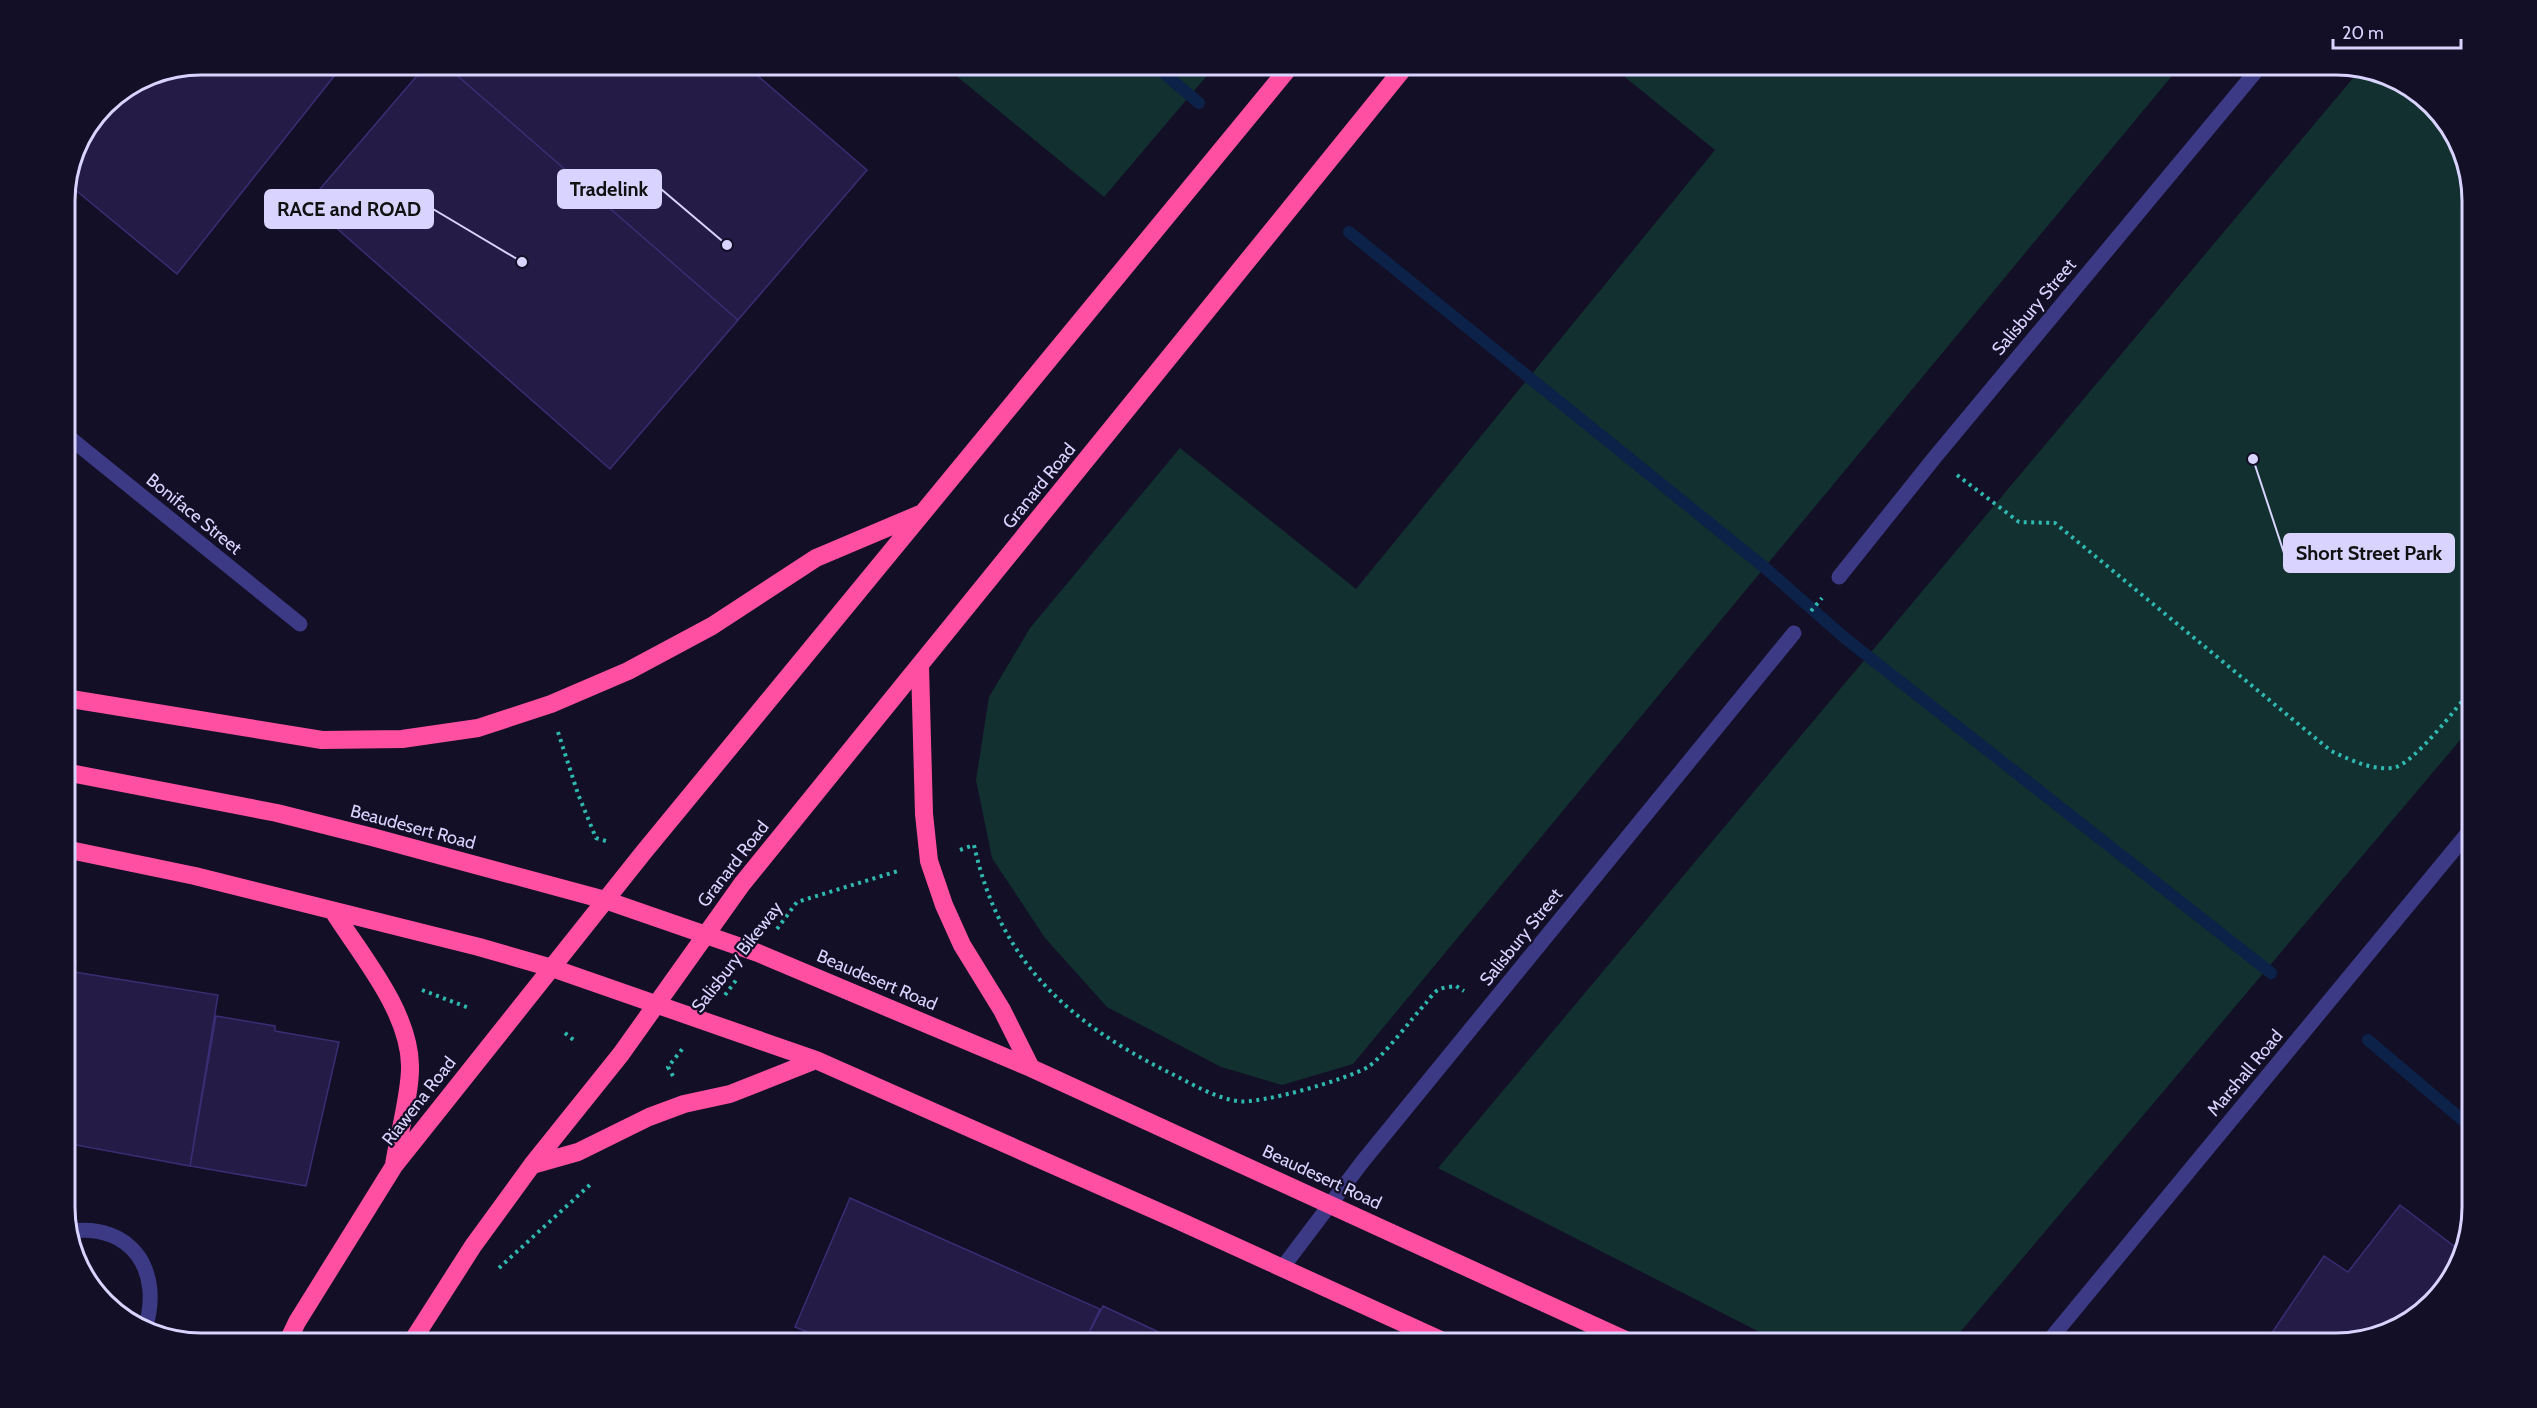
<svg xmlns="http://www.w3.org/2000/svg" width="2537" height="1408" viewBox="0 0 2537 1408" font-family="Cabin,sans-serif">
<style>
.green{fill:#12302f}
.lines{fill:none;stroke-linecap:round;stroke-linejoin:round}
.stream{stroke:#0c2248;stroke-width:12}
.building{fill:#241b47;stroke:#3b2d73;stroke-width:1.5}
.path{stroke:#2fb8b0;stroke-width:4;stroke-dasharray:3 4.5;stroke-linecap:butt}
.minor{stroke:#3d3a85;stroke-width:15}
.highway{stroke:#ff4fa3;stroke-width:18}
.labels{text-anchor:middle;stroke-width:4.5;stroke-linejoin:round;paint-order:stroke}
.street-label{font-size:18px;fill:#d9d4ff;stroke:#130f26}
.rim{fill:none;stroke:#d9d4ff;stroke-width:3}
.leader{fill:none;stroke:#d9d4ff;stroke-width:2}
.callout-dot{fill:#d9d4ff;stroke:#130f26;stroke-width:2}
.callout{fill:#d9d4ff;stroke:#d9d4ff;stroke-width:2}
.callout-label{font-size:20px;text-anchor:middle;font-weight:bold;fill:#111}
</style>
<rect width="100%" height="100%" fill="#130f26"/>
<path class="green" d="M943,65H1216L1104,197Z
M1610,65H2181L1353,1064L1282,1085L1221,1067L1107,1007L1045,938L992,858L976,780L989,697L1030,628L1180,448L1356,589L1715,150Z
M2359,71L2404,83L2454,132L2472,192V726L1951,1343H1781L1438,1168Z"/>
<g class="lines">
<path class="stream" d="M1153,64L1199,103
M1349,232L1764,567L1846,639L2271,973
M2368,1040L2472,1128"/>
</g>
<path class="building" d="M201,64H322L335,75L177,274L67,183L75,148L105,104L149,75Z
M427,64H444L738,320L610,469L308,203Z
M444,64H744L867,170L738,320Z
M65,959L76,961L65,1028Z
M74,972L218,995L190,1166L65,1143V1028Z
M216,1016L275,1026V1031L339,1042L306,1186L190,1166Z
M850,1198L1100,1309L1084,1343H835L795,1327Z
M2400,1205L2454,1246L2466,1233L2454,1275L2405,1325L2337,1343H2265L2324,1256L2348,1272Z
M1103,1306L1182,1343H1084Z"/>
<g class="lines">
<path class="path" d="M1957,475L2019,522L2055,523L2331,751C2351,760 2370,770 2393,768C2413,765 2458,706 2472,689
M1811,611L1822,598
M558,732L578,794L596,838L609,842
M960,850L974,845C999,959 1065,1020 1166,1071C1189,1082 1212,1097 1237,1101C1259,1105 1348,1079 1368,1067C1382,1058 1413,1017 1426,1003C1429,999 1434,992 1438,990C1443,987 1451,987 1456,986L1464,991
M777,929L797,902L898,871
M422,990L469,1008
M725,995L737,979
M565,1033L576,1042
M673,1076L668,1067L683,1048
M499,1268L593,1182"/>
<path class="minor" d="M65,434L300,624
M1839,577L1935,457L2262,64
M70,1231C133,1223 163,1272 145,1329
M1282,1268L1363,1161L1794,633
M2047,1343L2472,828"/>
<path class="highway" d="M920,666L924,814L929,861L944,905L962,945L1002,1010L1031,1068
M65,698L322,740L402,739L478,728L551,704L628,671L712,626L816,558L920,514
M65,772L277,813L372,837L605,900L758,953L1031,1068L1632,1343
M65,849L195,876L479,947L552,968L816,1060L1175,1219L1447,1343
M333,911C361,955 409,1011 410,1065C411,1091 398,1137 394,1165
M532,1165L578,1152L649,1117L684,1104L730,1094L816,1060
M287,1343L297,1322L394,1166L643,853L1292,64
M411,1343L473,1246L532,1165L621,1054L742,884L1407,64"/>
</g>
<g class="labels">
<g class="street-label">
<text transform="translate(2034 307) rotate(-50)" y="6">Salisbury Street</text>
<text transform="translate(1039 486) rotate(-51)" y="6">Granard Road</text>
<text transform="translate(194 514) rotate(39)" y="6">Boniface Street</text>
<text transform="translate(413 827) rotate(15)" y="6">Beaudesert Road</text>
<text transform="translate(733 864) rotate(-52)" y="6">Granard Road</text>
<text transform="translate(1521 937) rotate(-51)" y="6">Salisbury Street</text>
<text transform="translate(737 957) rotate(-52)" y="6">Salisbury Bikeway</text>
<text transform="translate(877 980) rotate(23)" y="6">Beaudesert Road</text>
<text transform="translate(2245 1073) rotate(-50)" y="6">Marshall Road</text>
<text transform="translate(419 1101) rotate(-52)" y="6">Riawena Road</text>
<text transform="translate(1322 1177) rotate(25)" y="6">Beaudesert Road</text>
</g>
</g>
<path d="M0 0H2537V1408H0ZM201 75H2336A126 126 0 0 1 2462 201V1207A126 126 0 0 1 2336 1333H201A126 126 0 0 1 75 1207V201A126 126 0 0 1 201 75Z" fill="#130f26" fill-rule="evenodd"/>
<path class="rim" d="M201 75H2336A126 126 0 0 1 2462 201V1207A126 126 0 0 1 2336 1333H201A126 126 0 0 1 75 1207V201A126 126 0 0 1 201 75Z"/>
<path class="leader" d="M727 245L661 189M522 262L433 209M2253 459L2284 553"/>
<g class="callout-dot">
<circle cx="727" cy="245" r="6"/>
<circle cx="522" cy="262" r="6"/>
<circle cx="2253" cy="459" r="6"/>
</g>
<g class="callout">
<rect x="558" y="170" width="103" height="38" rx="6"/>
<rect x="265" y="190" width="168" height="38" rx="6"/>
<rect x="2284" y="534" width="170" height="38" rx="6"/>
</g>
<g class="callout-label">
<text x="609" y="196">Tradelink</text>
<text x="349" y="216">RACE and ROAD</text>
<text x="2369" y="560">Short Street Park</text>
</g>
<path d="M2333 39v9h128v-9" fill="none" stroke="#d9d4ff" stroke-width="3"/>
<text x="2342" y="39" font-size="18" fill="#d9d4ff" stroke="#130f26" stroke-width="4.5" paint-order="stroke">20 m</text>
</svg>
